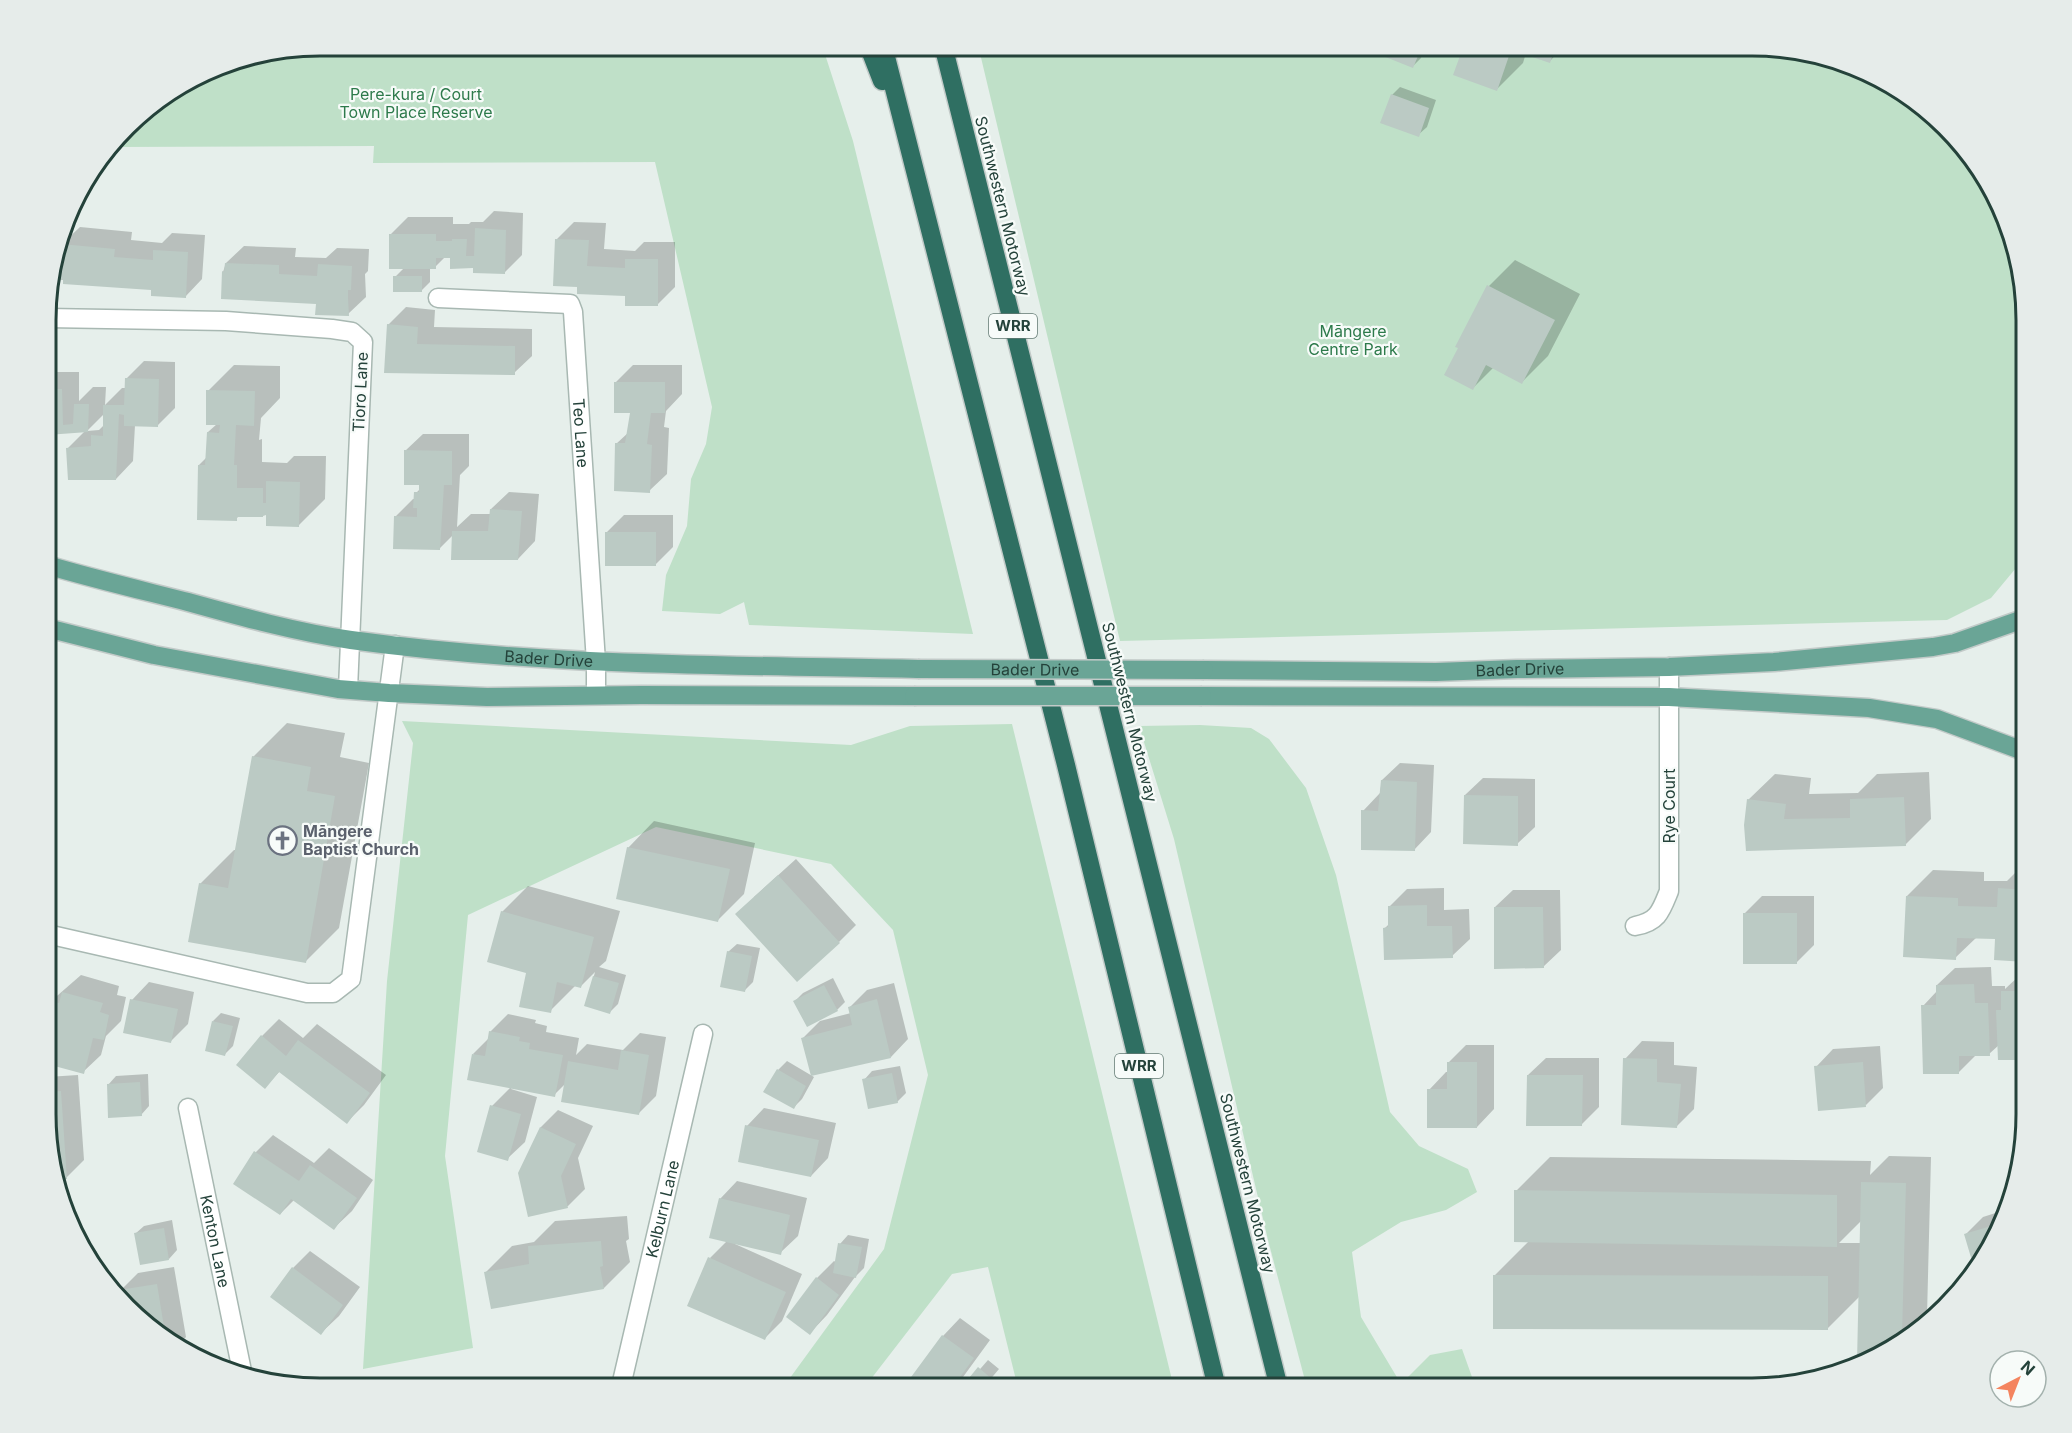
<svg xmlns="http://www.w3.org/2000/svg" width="2072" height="1433" viewBox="0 0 2072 1433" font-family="Inter,sans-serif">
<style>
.green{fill:#bfe0c8}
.shadow{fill:#0003;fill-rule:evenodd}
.building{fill:#bbcac4}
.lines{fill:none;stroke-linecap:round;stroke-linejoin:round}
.minor-casing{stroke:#a8b8b2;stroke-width:21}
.major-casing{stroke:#c2cac8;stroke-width:21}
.highway-casing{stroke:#c2cac8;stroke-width:21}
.minor{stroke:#fff;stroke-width:18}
.major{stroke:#6aa596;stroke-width:18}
.highway{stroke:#2f6f62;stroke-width:18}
.major-bridge-casing{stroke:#c2cac8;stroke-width:21;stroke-linecap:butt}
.major-bridge{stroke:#6aa596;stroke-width:18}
.labels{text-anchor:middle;stroke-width:4.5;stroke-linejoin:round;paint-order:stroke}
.shield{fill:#f7fbf9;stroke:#637a73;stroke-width:1.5}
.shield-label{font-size:15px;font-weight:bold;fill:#24423a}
.park-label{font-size:16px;fill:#2d7a4b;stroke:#f7fbf9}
.street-label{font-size:16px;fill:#24423a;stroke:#f7fbf9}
.worship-label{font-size:16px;font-weight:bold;fill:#5b616d;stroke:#f7fbf9;text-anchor:start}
.rim{fill:none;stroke:#24423a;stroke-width:3}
</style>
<rect width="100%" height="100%" fill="#e6efeb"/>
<path class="green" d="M320,45H822L853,141L973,634L749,625L744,602L720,614L662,611L666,575L687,526L691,479L706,444L712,407L655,162L373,163L374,146L112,147L138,113L215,66Z
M978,45L1770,46L1841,60L1919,102L1998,198L2026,302V556L1991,598L1947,620L1120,641Z
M402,721L851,745L910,726L1012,724L1174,1388H1018L988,1267L952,1274L864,1388H791L787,1382L884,1249L928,1075L893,930L831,864L656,827L468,915L445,1156L473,1348L363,1369L387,981L413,743Z
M1200,725L1251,728L1269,739L1306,788L1336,875L1390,1112L1419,1146L1468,1169L1477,1192L1446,1210L1401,1222L1352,1252L1361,1317L1401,1384L1430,1355L1462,1349L1472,1377L1465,1388H1307L1268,1240L1174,839L1139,726Z"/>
<path class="shadow" d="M1389,45H1421L1425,47L1421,58L1412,67Z
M1466,45H1565L1549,62L1526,53L1523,63L1497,89Z
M1400,87L1436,100L1427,127L1418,135L1392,95Z
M494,211L523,213L522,255L504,273L446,256L435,267H430V282L422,290L395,277L405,267L391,234L408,217H453V224H469L471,222H483Z
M574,222L606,223L604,249L635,251L644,242H675V287L658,304L626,294L579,286L557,239Z
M80,227L132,232L131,240L162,243L172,233L205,235L202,279L185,297L153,288L62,244Z
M244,246L296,248L295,257L326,258L337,248L369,249L368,271L365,274L366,297L348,314L223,272L226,263Z
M1515,260L1580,294L1548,356L1522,382L1494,367L1473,388L1489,286Z
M406,307L435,310L434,327L532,329V356L514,373L386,372L388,325Z
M144,361L175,362V408L157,426L135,425L133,461L116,479L68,448L86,430L47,433V372H79V401L93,387H106L105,405L122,388H126V379ZM105,413V424L99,430L87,431Z
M234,365L280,366V398L261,418L259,440L262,439V462L287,463L294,456H326L325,499L299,525L267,514L240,515L236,519L199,465L207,457L208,432L217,424L208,391Z
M633,365H682V394L666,411L664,427L669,428L667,474L649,491L616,444L629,432L632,412L615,383Z
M423,434H469V466L460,475L457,527L471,514H491V509L509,492L539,494L535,541L518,559L453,535L440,548L395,517L413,499H415L416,493L421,488L405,451Z
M624,515H673V547L655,565L607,532Z
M287,723L345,733L340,757L369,763L339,928L305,962L200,884L234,850H237L253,757Z
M1400,763L1434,765L1431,832L1414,850L1363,811L1380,793L1382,780Z
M1929,772L1931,819L1905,845L1747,849L1748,800L1775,774L1811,778L1809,794L1858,793L1877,774Z
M1483,778L1535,779V827L1517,844L1465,795Z
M654,821L755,843L744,894L718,920L628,848Z
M796,859L856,925L839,942L754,897Z
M2025,863L2026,960L1995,959L1996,937H1977L1955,958L1907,896L1933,870L1984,872V881H2007Z
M528,886L620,911L606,961L599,967L626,975L618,1004L610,1012L586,1005L595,972L580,987L576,985L550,1011L527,972L502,912Z
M1444,888V910L1469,909L1470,939L1452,956L1385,928L1390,923V906L1407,889Z
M1513,890H1560L1561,950L1543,967L1495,907Z
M1762,896H1814V945L1796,963L1744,914Z
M737,944L760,948L753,982L744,991L728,952Z
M1991,967L1992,986H2005V989L2020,975H2026V1063L2024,1058L1999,1045L1989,1054L1976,1055L1959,1072L1923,1006L1937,991V985L1955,968Z
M81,975L119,986L117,995L126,997L121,1021L106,1036L101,1055L83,1072L50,1002Z
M833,978L845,1002L837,1010L795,1001L803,993Z
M149,982L194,992L188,1024L171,1041L132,1000Z
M894,983L908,1039L891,1057L803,1038L820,1021L851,1013L850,1007L867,990Z
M221,1013L240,1018L233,1046L225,1054L213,1021Z
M508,1014L536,1020L535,1023L547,1026L546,1032L579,1038L576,1055L587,1044L623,1050L640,1033L666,1037L656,1096L638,1114L566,1083L554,1095L512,1087L511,1089L537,1097L525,1142L507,1159L492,1106L511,1087L473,1054L489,1038L490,1032Z
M279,1019L303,1038L317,1024L386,1075L364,1105L347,1122L280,1071L265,1087L262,1036Z
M1642,1041L1674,1042V1065L1697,1067L1694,1109L1677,1126L1625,1059Z
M1466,1045H1494V1109L1477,1127L1429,1090L1446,1072H1448V1063Z
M1880,1046L1883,1088L1866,1105L1816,1067L1833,1049Z
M1546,1058H1599V1107L1582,1124L1528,1075Z
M787,1061L814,1077L802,1099L793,1108L778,1070Z
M900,1066L906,1093L897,1102L864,1080L872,1071Z
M148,1074L149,1106L141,1115L108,1085L116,1076Z
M78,1075L84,1160L67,1177L57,1178L47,1149V1077Z
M764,1108L836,1123L828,1158L811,1176L747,1126Z
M558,1110L593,1126L578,1158L585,1189L568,1206L529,1215L520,1173L541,1127Z
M273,1135L314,1163L329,1148L373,1180L352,1211L334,1228L294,1200L280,1214L235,1183L256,1152Z
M1889,1156L1931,1157L1927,1316L1874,1359L1859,1360L1860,1296L1827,1329L1495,1275L1529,1241L1516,1191L1550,1157L1871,1161L1870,1175ZM1862,1220L1861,1243H1839Z
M737,1181L807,1198L798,1236L780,1253L736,1243L735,1244L802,1274L782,1321L765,1338L710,1258L727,1241L720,1199Z
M2008,1209L1976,1269L1966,1234L1983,1217Z
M627,1216L629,1239L626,1241L630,1262L604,1288L486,1272L512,1246L534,1242L555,1221Z
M172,1220L177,1250L169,1259L135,1234L144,1226Z
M74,1226L97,1252L100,1271L82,1251Z
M848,1235L869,1239L864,1268L855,1277L827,1315L810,1333L817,1278L834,1261L837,1263L840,1244Z
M310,1251L360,1287L339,1316L321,1333L293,1268Z
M174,1267L186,1337L178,1345L153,1331L121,1295L120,1291L138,1273Z
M960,1318L990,1340L955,1388H905L943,1336Z
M988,1360L999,1369L983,1388L967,1384Z
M1702,1379H1737V1388H1693Z"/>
<path class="building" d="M1387,45H1393L1418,56L1413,68L1383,56Z
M1464,45H1556L1550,63L1511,50L1497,91L1453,75Z
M1391,94L1429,108L1419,137L1380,123Z
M475,228L506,230L505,274L473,273V268L450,269V258H436V269H389V234H436V241H452V239H467L466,256H474Z
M555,239L589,240L587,266L625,268V259H658V306H625V296L577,294V287L553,286Z
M61,244L115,249L114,257L153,260V250L188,252L186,298L151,296V290L63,284V280H58Z
M225,263L279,265V274L317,276L318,264L352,266L351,290H348V298L349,316L315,315L316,304L221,299L222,271L224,272Z
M393,276H422V292H393Z
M1487,285L1555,320L1522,384L1486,365L1473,390L1444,375L1458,348L1455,347Z
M387,324L418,327L417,344L515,346V375L384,373Z
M125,378L159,379L158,427L124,426V415L119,414L116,480H68L66,448L91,446V435L103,436V405H124Z
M614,382H665V413H651L647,444L652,445L650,493L614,491L615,443H625L630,413H614Z
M47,389H62L63,425L73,424L74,404H89L88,432L47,435Z
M206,390L255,391L254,426L236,425L234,465H237V488H263V503H266V481L300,482L299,527L266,526V515L263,516V517H237V521L197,520L198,465H205L207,432L219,433L220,425H206Z
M404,450L452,451V485H444L440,550L393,549L394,516L417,517V508H413L414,492H419V485H404Z
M490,509L522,511L518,560H451L452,531H488Z
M605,532H656V566H605Z
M252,756L311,767L307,791L335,796L306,963L188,942L199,883L228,888Z
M1381,780L1417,782L1415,851L1361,850V810L1378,811Z
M1464,795L1518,796V846L1463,844Z
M1904,797L1906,846L1746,851L1744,825L1747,799L1786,804L1784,819L1850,818V799Z
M627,847L730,869L718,922L616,899Z
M778,875L840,943L797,982L735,914Z
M1998,888L2026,890V962L1994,960L1995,939L1957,938L1956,960L1903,957L1906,896L1958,898V906L1997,907Z
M1427,905V926H1452L1453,958L1384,960L1383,928L1388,927V906Z
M1494,907H1543L1544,968L1494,969Z
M501,911L594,937L581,988L557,982L551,1013L519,1007L526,973L487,962Z
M1743,913H1797V964H1743Z
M727,951L752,956L745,992L720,987Z
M593,976L619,983L610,1014L584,1006Z
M1974,984L1975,1003H1988L1990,1056H1959V1074H1923L1921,1005H1936V985Z
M824,985L838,1011L807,1027L793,1001Z
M2001,991H2026V1065H2023V1060H1998L1996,1010H2001Z
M62,992L103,1003L100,1012L109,1015L104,1040L93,1038L84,1074L47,1064V1047L52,1029L47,1027V1009L49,1001L59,1003Z
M130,999L178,1009L171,1043L123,1033Z
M877,999L891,1058L811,1076L801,1038L852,1025L848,1007Z
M212,1021L233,1026L225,1056L205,1051Z
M489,1031L520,1037L519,1041L530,1043L529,1049L563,1055L555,1097L467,1080L472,1054L485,1056Z
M261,1035L286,1056L298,1040L370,1093L347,1124L279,1072L265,1089L236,1065Z
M621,1050L649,1055L639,1115L561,1102L568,1061L618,1070Z
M1623,1058L1657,1059V1082L1681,1084L1677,1128L1621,1125Z
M1447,1062H1477V1128H1427V1089H1447Z
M1863,1062L1866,1107L1818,1111L1814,1066Z
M777,1069L806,1086L794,1109L763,1092Z
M892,1073L898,1103L868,1109L862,1079Z
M1527,1075H1583L1582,1126H1526Z
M140,1082L142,1116L108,1118L107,1084Z
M61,1091L67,1179H58L47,1149V1092Z
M490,1105L521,1114L508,1161L477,1152Z
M745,1125L819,1140L811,1177L738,1162Z
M540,1127L576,1144L561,1176L568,1208L528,1217L518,1173Z
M254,1151L299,1181L310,1165L357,1198L334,1230L291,1199L280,1215L233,1184Z
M1861,1182L1906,1183L1902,1336L1874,1359L1863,1362H1857Z
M1514,1190L1837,1195V1247L1514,1242Z
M719,1198L790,1215L781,1255L709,1238Z
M1998,1224L1999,1227L1975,1271L1964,1234Z
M164,1228L169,1260L140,1265L134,1233Z
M601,1241L603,1266L600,1267L604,1289L491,1309L484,1272L529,1264L528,1246Z
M838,1243L862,1247L856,1278L833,1273Z
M708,1257L786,1292L765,1340L687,1306Z
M292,1267L343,1305L321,1335L270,1297Z
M1493,1275L1828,1276V1330L1493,1329Z
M816,1277L839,1295L810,1335L786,1317Z
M157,1284L166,1339L153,1331L119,1293V1290Z
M942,1335L974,1358L952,1388H903Z
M978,1367L992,1379L984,1388H969L964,1384Z"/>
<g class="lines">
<defs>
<g id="minor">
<path id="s1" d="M438,298L570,304L573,312L596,662V695"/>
<path d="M47,318L226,321L332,329L352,332L363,342L348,689"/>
<path d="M1635,926C1658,922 1661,911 1669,891V667"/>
<path d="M47,934L307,993H333L351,979L395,645"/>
<path id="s2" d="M188,1108L243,1376"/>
<path id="s3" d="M621,1386L703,1034"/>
</g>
<g id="major">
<path id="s4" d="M47,565C94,579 141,590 188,602C242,617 296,632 351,640C539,666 729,665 918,669"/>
<path d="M47,628L154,655L338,689L389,693L487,697L641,695L914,696"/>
<path id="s5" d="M1204,670L1436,672L1517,669L1669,667L1774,662L1933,647L1955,643L2026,618"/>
<path d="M1202,696L1669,697L1869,708L1937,719L2026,752"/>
</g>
<path id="highway" d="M868,45L882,81
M883,45L1066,765L1217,1388
M943,45L1279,1388"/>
</defs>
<use href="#minor" class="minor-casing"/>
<use href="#major" class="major-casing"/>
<use href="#highway" class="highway-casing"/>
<use href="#minor" class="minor"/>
<use href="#major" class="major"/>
<use href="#highway" class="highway"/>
<defs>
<g id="major-bridge">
<path id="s6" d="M918,669L1204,670"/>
<path d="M914,696H1202"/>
</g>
</defs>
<use href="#major-bridge" class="major-bridge-casing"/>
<use href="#major-bridge" class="major-bridge"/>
</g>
<defs>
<symbol id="church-ring" viewBox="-11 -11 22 22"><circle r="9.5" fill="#f7fbf9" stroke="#6b7280" stroke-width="1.5"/><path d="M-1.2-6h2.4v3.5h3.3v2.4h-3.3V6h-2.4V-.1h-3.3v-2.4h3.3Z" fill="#6b7280"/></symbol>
</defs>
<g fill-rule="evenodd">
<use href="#church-ring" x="266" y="824" width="33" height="33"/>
</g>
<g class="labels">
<g class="shield">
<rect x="989" y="314" width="48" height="24" rx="4.5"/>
<rect x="1115" y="1054" width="48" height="24" rx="4.5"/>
</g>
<g class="shield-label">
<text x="1013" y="331">WRR</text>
<text x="1139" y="1071">WRR</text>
</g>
<g class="park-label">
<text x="416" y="100">Pere-kura / Court<tspan x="416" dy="18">Town Place Reserve</tspan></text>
<text x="1353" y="337">Māngere<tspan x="1353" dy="18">Centre Park</tspan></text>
</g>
<g class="street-label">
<text transform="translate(1003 206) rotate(76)" y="6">Southwestern Motorway</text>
<text transform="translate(360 392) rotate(-87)" y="6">Tioro Lane</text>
<text dy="6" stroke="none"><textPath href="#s1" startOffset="262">Teo Lane</textPath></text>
<text dy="6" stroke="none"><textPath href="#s4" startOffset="512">Bader Drive</textPath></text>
<text dy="6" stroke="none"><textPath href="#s6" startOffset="117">Bader Drive</textPath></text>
<text dy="6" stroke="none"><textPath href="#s5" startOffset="316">Bader Drive</textPath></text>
<text transform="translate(1130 712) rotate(76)" y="6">Southwestern Motorway</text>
<text transform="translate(1669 806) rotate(-90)" y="6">Rye Court</text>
<text transform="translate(1248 1183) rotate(76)" y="6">Southwestern Motorway</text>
<text dy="6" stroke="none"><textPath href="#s3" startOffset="182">Kelburn Lane</textPath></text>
<text dy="6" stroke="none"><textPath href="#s2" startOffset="136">Kenton Lane</textPath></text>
</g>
<g class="worship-label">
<text x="303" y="837">Māngere<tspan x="303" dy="18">Baptist Church</tspan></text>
</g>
</g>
<path d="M0 0H2072V1433H0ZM320 56H1752A264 264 0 0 1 2016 320V1114A264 264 0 0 1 1752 1378H320A264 264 0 0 1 56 1114V320A264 264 0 0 1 320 56Z" fill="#e6ecea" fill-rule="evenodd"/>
<path class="rim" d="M320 56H1752A264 264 0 0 1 2016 320V1114A264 264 0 0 1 1752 1378H320A264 264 0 0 1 56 1114V320A264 264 0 0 1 320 56Z"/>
<g transform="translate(2018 1379) rotate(42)"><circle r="28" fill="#f7fbf9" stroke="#a3b1ad" stroke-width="1.5"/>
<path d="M0-4.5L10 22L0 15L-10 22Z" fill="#f4845f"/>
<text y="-9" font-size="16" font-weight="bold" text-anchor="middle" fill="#24423a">N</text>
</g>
</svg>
